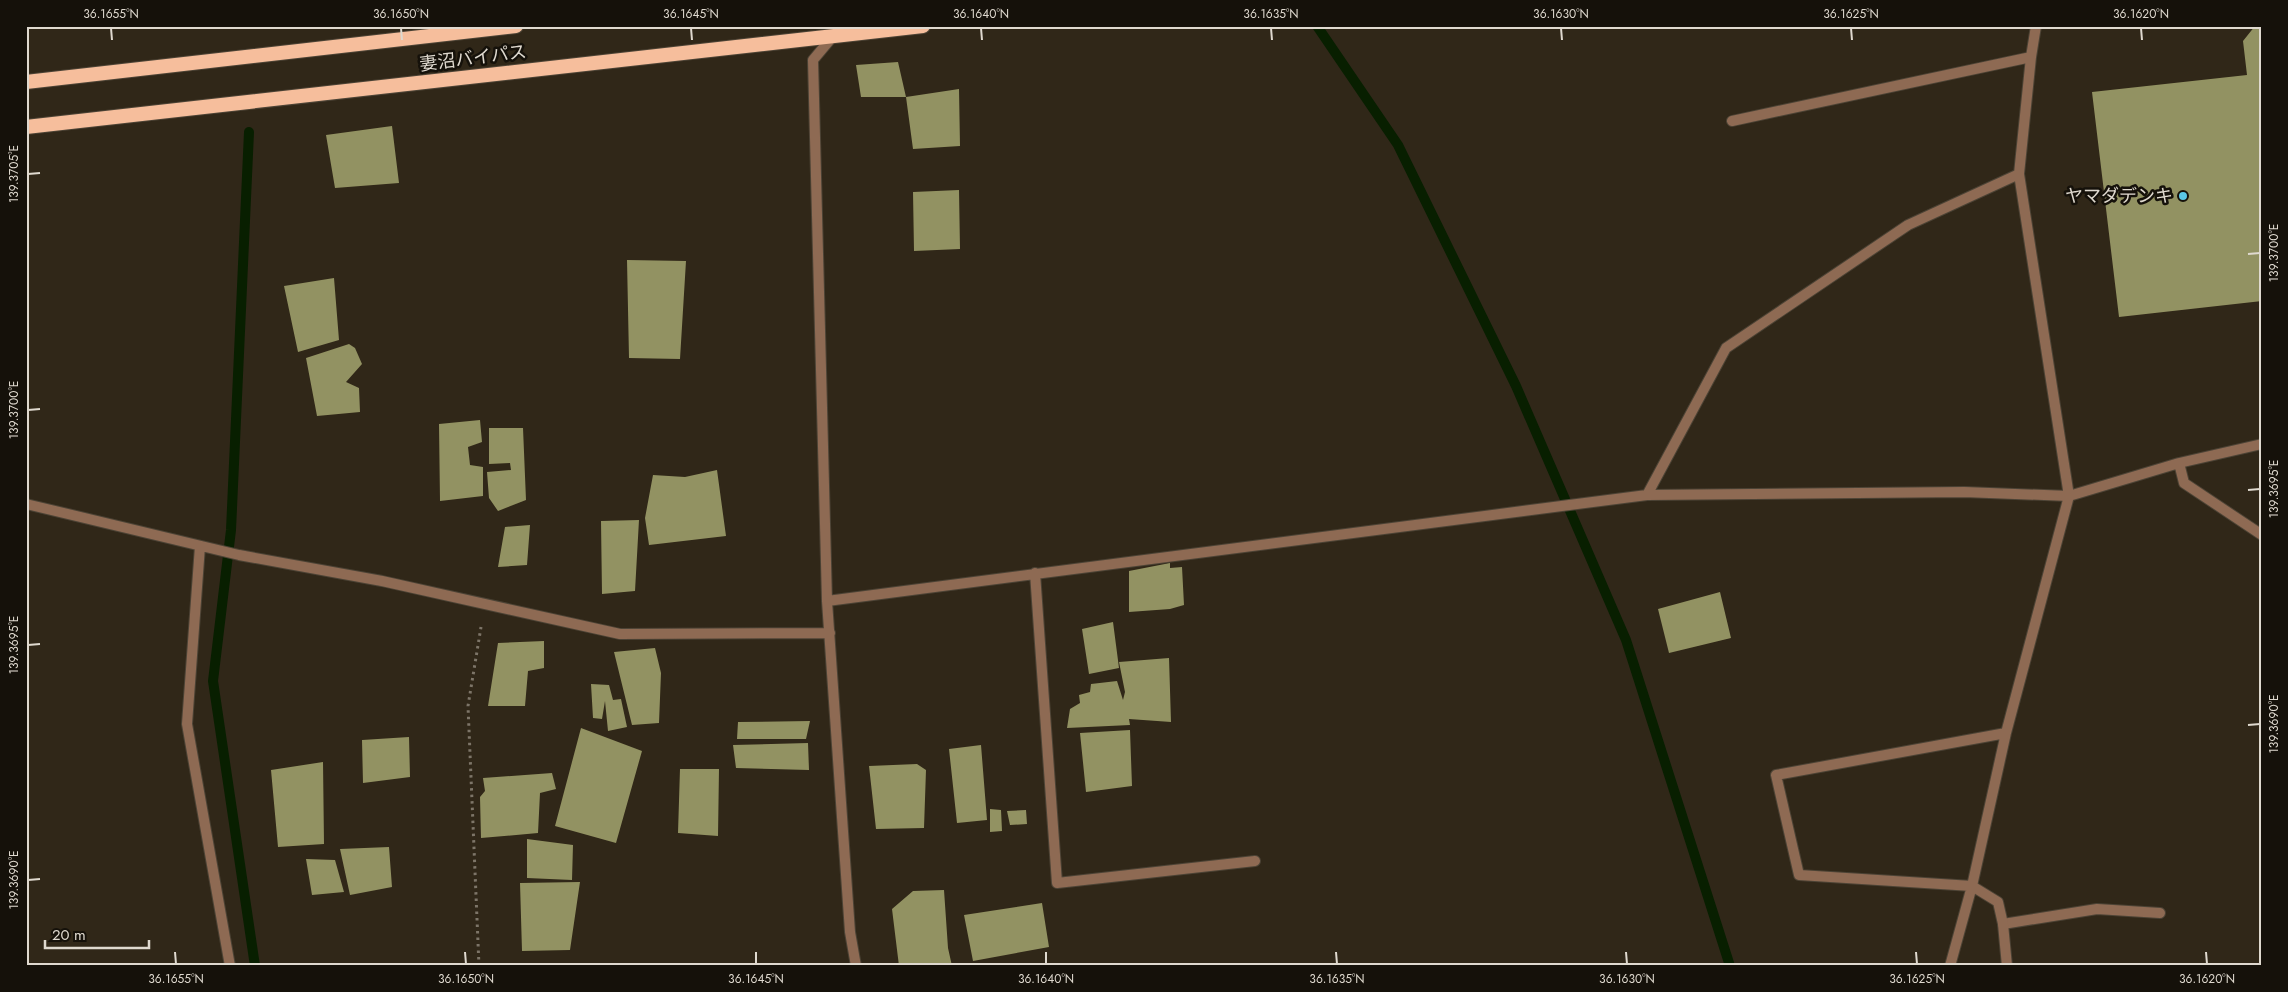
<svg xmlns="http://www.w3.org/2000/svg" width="2288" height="992" viewBox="0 0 2288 992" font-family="Jost,'Noto Sans JP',sans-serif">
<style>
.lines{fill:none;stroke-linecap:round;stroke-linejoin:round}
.stream{stroke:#081f00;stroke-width:10}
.building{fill:#929262}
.service-casing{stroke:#4c4335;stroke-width:12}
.minor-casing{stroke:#4c4335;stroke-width:12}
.trunk-casing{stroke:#4c4335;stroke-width:16}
.path{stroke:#7d7568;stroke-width:3;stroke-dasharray:2.5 4;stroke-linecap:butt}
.service{stroke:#8e6a53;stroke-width:10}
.minor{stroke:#8e6a53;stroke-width:10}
.trunk{stroke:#f6be9c;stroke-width:14}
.ticks{fill:none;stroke:#dfd9cf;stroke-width:2}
.poi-dot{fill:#5bc8e7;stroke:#15110a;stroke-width:2}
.labels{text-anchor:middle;stroke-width:5;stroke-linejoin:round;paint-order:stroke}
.street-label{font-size:18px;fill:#dfd9cf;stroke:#15110a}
.poi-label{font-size:18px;fill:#dfd9cf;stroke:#15110a;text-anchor:end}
.neatline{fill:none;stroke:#dfd9cf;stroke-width:2}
.ticks-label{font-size:12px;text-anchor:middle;fill:#dfd9cf}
</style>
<rect width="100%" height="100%" fill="#302718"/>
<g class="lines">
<path class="stream" d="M1317,26L1398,145L1516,386L1626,640L1730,966
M249,132L231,530L213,681L255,966"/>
</g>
<path class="building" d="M2255,26H2262V301L2119,317L2092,92L2247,75L2243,41Z
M898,62L906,97H861L856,65Z
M959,89L960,146L913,149L906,97Z
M392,126L399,183L335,188L326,135Z
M959,190L960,249L914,251L913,192Z
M627,260L686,261L680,359L629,358Z
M334,278L339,340L298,352L284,286Z
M349,344L355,348L362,364L346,382L359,388L360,412L317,416L306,358Z
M480,420L482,442L468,447L470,465L483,467V496L440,501L439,424Z
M489,428H523L526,500L498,511L489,498L487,472L511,470L510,463L489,464Z
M717,470L726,536L649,545L645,518L653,475L685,477Z
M639,520L635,591L602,594L601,521Z
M530,525L527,565L498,567L505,527Z
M1170,563V568L1182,567L1184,605L1170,609L1129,612V571Z
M1720,592L1731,638L1669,653L1658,609Z
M1113,622L1119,668L1089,674L1082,629Z
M544,641V668L528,671L525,706H488L498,643Z
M655,648L661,673L659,723L632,725L614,652Z
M1169,658L1171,722L1129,719L1130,725L1067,728L1070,709L1080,703L1079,695L1090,692L1091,684L1117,681L1123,700L1125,692L1119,662Z
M591,684L609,685L613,700L621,699L627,727L608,731L605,701L602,719L593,718Z
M810,721L806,739H737L738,722Z
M581,728L642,751L616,843L555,826Z
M1130,730L1132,786L1086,792L1080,733Z
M409,737L410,777L363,783L362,740Z
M808,743L809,770L736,768L733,745Z
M981,745L987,820L957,823L949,749Z
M323,762L324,844L278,847L271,770Z
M917,764L926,770L924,828L876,829L869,766Z
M680,769H719L718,836L678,833Z
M552,773L556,789L540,793L538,833L481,838L480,797L485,791L483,778Z
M990,809L1001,810L1002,831L990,832Z
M1026,810L1027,824L1010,825L1007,811Z
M527,839L573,845L572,880L527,878Z
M389,847L392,887L350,895L340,849Z
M306,859L335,860L344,892L312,895Z
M580,882L570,950L522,951L520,883Z
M944,890L948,948L952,966H899L892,909L913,891Z
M1042,903L1049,947L973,961L964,915Z"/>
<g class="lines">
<defs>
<path id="service" d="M2003,924L2097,909L2160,913"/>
<path id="minor" d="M834,35L813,60L827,601L850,932L856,966
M1732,121L2031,57
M2179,463L2184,483L2262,535
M1647,495L1726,348L1908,225L2019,174
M26,504L239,555L382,581L620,634L830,633
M200,546L187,724L230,966
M1035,573L1057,883L1255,861
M827,601L1647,495L1964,492L2069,496L2179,463L2262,444
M2006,733L1776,775L1799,875L1972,886L1998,902L2003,924L2007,966
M1950,966L1972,886L2006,733L2069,496L2019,174L2031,57L2036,26"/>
<path id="trunk" d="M26,82L516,26
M26,127L923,26"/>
</defs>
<use href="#service" class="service-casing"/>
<use href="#minor" class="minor-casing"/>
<use href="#trunk" class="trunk-casing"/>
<path class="path" d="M479,966L468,706L481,627"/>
<use href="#service" class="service"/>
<use href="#minor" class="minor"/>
<use href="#trunk" class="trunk"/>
</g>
<path class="ticks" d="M111,28L112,40M401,28L402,40M691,28L692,40M981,28L982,40M1271,28L1272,40M1561,28L1562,40M1851,28L1852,40M2141,28L2142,40M28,174L40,173M2248,254L2260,253M28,410L40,409M2248,490L2260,489M28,645L40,644M2248,725L2260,724M28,880L40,879M175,952L176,964M465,952L466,964M756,952V964M1046,952V964M1336,952L1337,964M1626,952L1627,964M1916,952L1917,964M2206,952L2207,964"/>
<circle class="poi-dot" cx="2183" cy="196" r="5"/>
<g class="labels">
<g class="street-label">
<text transform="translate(473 58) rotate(-7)" y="6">妻沼バイパス</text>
</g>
<g class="poi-label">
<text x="2173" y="202">ヤマダデンキ</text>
</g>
</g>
<rect width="2288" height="992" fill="none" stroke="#15110a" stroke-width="55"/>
<path d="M45 940v8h104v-8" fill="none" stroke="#dfd9cf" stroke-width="2.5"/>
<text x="52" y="940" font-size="15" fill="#dfd9cf" stroke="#15110a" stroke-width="4" paint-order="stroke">20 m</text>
<rect x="28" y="28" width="2232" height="936" class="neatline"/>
<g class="ticks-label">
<text x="111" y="18">36.1655°N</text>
<text x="401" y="18">36.1650°N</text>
<text x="691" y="18">36.1645°N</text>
<text x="981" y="18">36.1640°N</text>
<text x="1271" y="18">36.1635°N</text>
<text x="1561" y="18">36.1630°N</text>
<text x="1851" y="18">36.1625°N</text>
<text x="2141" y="18">36.1620°N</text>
<text transform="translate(14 174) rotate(-90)" y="4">139.3705°E</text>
<text transform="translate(2274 253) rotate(-90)" y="4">139.3700°E</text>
<text transform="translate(14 410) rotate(-90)" y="4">139.3700°E</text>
<text transform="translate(2274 489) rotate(-90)" y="4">139.3695°E</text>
<text transform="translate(14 645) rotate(-90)" y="4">139.3695°E</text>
<text transform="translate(2274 724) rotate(-90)" y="4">139.3690°E</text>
<text transform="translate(14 880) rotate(-90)" y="4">139.3690°E</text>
<text x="176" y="983">36.1655°N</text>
<text x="466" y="983">36.1650°N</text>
<text x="756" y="983">36.1645°N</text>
<text x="1046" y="983">36.1640°N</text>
<text x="1337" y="983">36.1635°N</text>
<text x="1627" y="983">36.1630°N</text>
<text x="1917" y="983">36.1625°N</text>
<text x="2207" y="983">36.1620°N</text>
</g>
</svg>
